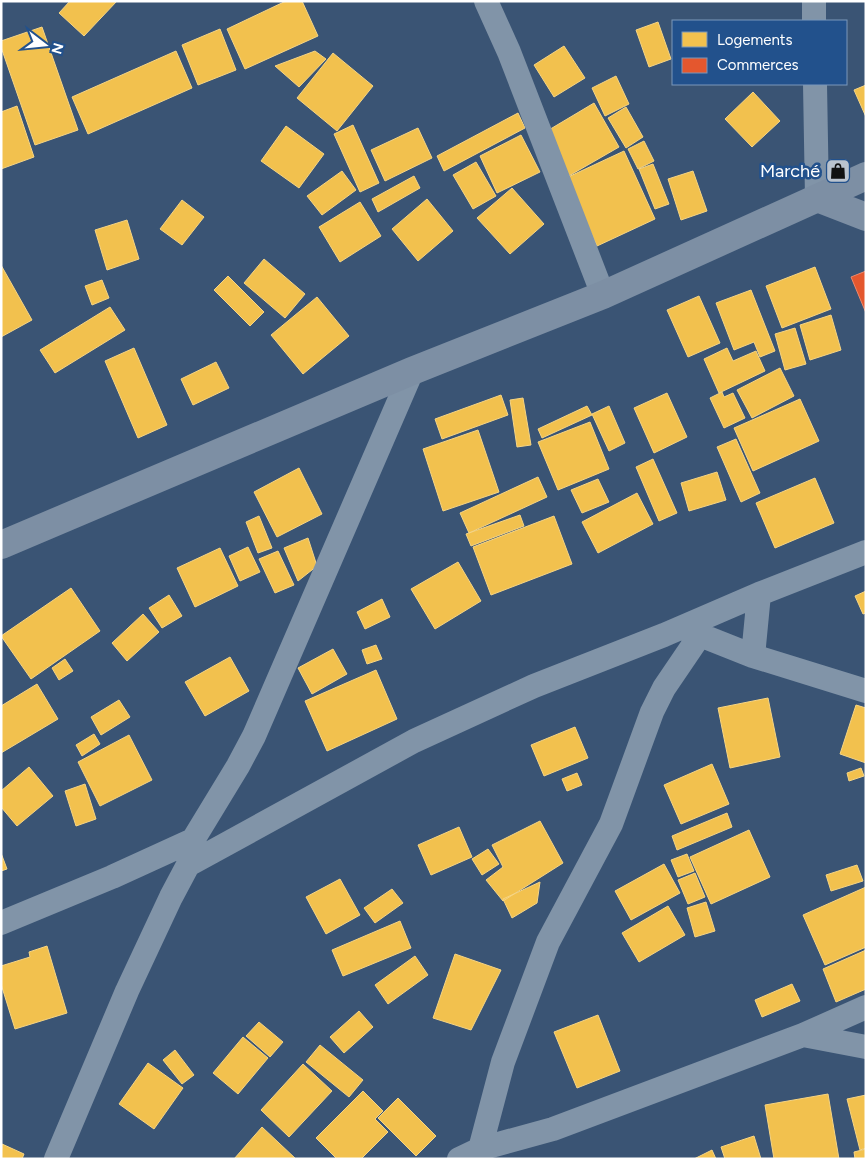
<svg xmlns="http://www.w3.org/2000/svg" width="867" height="1160" viewBox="0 0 867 1160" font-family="Figtree,sans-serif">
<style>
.homes{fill:#f2c14e;stroke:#f6d483}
.shops{fill:#e4572e;stroke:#ec896d}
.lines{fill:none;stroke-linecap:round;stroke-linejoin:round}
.street{stroke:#8194a8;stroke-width:24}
.secondary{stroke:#7d8fa4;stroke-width:28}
.labels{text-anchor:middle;stroke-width:5;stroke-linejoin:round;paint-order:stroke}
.poi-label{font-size:18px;fill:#fff;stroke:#22518c;text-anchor:end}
</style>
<rect width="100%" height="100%" fill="#3a5474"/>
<path class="homes" d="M70,1H117L84,36L59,13Z
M286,1H302L318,36L245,69L227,29Z
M658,22L671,59L649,67L636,30Z
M42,27L78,130L35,145L1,47V41Z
M220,29L236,70L198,85L182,45Z
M564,46L585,78L554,97L534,65Z
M176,51L192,88L88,134L72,97Z
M315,51L326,59L299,87L275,66Z
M333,53L373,86L337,131L297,98Z
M616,76L629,104L605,116L592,88Z
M866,85V117L854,90Z
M753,92L780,121L752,147L725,119Z
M594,103L619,147L567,177L542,134Z
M17,106L34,157L1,169V112Z
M626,107L643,137L626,148L608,118Z
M518,113L525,128L444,171L437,156Z
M353,125L379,183L360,192L334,134Z
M286,126L324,154L299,188L261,161Z
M418,128L432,158L385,181L371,150Z
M521,135L540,172L497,193L480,156Z
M644,141L654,161L638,169L628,149Z
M624,151L655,219L597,246L566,178Z
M476,162L496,196L473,209L453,175Z
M653,164L669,204L655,209L639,169Z
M342,171L356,190L322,215L307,196Z
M693,171L707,211L681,220L668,179Z
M414,176L420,188L378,212L372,199Z
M512,188L544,224L510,254L477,218Z
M427,199L453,231L418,261L392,229Z
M182,200L204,217L182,245L160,229Z
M360,202L381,236L340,262L319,227Z
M127,220L139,259L107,270L95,230Z
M264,259L305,294L285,318L244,283Z
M1,265L32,320L1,337Z
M815,267L831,309L782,328L766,286Z
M228,276L264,312L250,326L214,290Z
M102,280L109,298L92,305L85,286Z
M751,290L775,351L760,357L754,342L734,350L716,303Z
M699,296L720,343L688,357L667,310Z
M317,297L349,336L303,374L271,335Z
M110,307L125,330L55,373L40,350Z
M831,315L841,350L810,360L800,325Z
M795,328L806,364L785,370L775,334Z
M134,348L167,425L138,438L105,361Z
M727,348L733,361L756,351L765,371L719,393L704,359Z
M216,362L229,388L193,405L181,379Z
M780,368L794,396L752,418L737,390Z
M722,392L724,397L733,393L745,418L724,428L710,398Z
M667,393L687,437L654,453L634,408Z
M501,395L508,415L442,439L435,419Z
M523,398L531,445L517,447L510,400Z
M800,399L819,441L753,471L734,428Z
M587,406L592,415L542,438L538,429Z
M609,406L625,443L609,451L592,414Z
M590,422L609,469L558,490L538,442Z
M478,430L499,492L443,511L423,449Z
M736,439L760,493L741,502L717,447Z
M653,459L677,513L659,521L636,467Z
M299,468L322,514L277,537L254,492Z
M717,472L726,500L689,511L681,483Z
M538,477L547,497L469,533L460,513Z
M815,478L834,523L775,548L756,503Z
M598,479L609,502L582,513L571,490Z
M637,493L653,524L598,553L582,522Z
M520,515L524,526L471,546L466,534Z
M259,516L272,548L258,553L246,522Z
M554,516L572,564L491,595L473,547Z
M308,538L317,566L298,581L284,548Z
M248,547L260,572L240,581L229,556Z
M220,548L238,586L195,607L177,568Z
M278,551L294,585L275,593L259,559Z
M458,562L481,601L435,629L411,589Z
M71,588L100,631L31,679L1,636Z
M866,591V613L863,614L855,596Z
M169,595L182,616L162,628L149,608Z
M382,599L390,617L365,629L357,612Z
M143,614L159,632L127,661L112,643Z
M376,645L382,659L367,664L362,650Z
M333,649L347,674L312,694L298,668Z
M230,657L249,691L205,716L185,682Z
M65,659L73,671L59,680L52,668Z
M376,670L397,719L327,751L305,701Z
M37,684L58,719L1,753V706Z
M768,698L780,757L730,768L718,708Z
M119,700L130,717L101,735L91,717Z
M856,705L866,708V763L840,754Z
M575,727L588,758L544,776L531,745Z
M94,734L100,744L82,756L76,745Z
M129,735L152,780L100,806L78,762Z
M712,764L729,804L681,824L664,785Z
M29,767L53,796L17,826L1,807V791Z
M861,768L864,776L849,781L847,773Z
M577,773L582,785L567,791L562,779Z
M85,784L96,819L76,826L65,791Z
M727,813L732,827L677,850L672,836Z
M540,821L563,863L503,901L486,880L503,867L492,845Z
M459,827L472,857L431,875L418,845Z
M749,830L770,877L711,904L690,857Z
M488,849L499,864L482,875L472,859Z
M1,853L7,869L1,871Z
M687,854L694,871L678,877L671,860Z
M664,864L680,893L631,920L615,891Z
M857,865L863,881L831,891L826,875Z
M695,873L705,897L688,904L678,880Z
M340,879L360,915L326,934L306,897Z
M540,882L537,903L512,918L503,899Z
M866,887V947L825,965L803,915Z
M392,889L403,903L375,923L364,908Z
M706,902L715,931L695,937L687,908Z
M668,906L685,935L639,962L622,933Z
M400,921L411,948L343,976L332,950Z
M47,946L67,1013L15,1029L1,984V966L30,957L29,952Z
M866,950V989L836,1002L823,969Z
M455,954L501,970L471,1030L433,1018Z
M415,956L428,975L388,1004L375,985Z
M792,984L800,1001L762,1017L755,1000Z
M359,1011L373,1027L344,1053L330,1037Z
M598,1015L620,1071L577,1088L554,1032Z
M259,1022L283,1042L270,1057L246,1036Z
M243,1037L268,1058L238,1094L213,1073Z
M320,1045L363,1080L349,1097L306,1062Z
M175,1050L194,1075L182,1084L163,1060Z
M148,1063L183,1088L154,1129L119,1104Z
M303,1064L332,1091L289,1137L261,1110Z
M363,1091L383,1111L375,1119L388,1132L361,1159H337L316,1138Z
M828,1094L839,1159H774L765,1105Z
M866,1095V1148L860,1150L847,1099Z
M398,1098L436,1136L416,1156L378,1118Z
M262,1127L296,1159H234Z
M754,1136L761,1159H725L721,1147Z
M2,1144L24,1154L22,1159H1Z
M866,1149V1159H855L854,1152Z
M712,1150L716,1159H694Z"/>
<path class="shops" d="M866,271V313L851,277Z"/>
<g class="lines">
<path class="street" d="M486,1L509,52L603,295
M814,1V21
M815,84L817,198
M685,629L753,656L866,691
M753,656L759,594
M188,865L414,741L534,686L664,635L759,594L866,552
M1,923L112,877L193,840
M803,1035L866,1047
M480,1149L503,1062L548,942L611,824L652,712L664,688L700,635
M56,1159L127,991L171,897L188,865L193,840L238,766L254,736L412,371
M459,1159L480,1149L553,1129L803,1035L866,1007"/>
<path class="secondary" d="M817,198L866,217
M1,545L412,371L603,295L866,176"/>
</g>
<defs>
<symbol id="shop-square" viewBox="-11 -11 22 22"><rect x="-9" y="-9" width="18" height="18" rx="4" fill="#bac3ce" stroke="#22518c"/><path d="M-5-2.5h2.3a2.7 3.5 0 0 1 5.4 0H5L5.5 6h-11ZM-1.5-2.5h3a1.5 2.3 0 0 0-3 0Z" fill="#111"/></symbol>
</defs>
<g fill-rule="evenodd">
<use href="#shop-square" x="824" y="157" width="28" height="28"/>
</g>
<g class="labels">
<g class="poi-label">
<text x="820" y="177">Marché</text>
</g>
</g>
<rect width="867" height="1160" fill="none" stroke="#ffffff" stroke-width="5"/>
<rect x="672" y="20" width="175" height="65" fill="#22518c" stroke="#7a97ba"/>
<rect x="682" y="32" width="25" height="15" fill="#f2c14e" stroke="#7a97ba"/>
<text x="717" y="45" font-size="15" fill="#ffffff">Logements</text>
<rect x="682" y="58" width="25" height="15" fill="#e4572e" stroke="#7a97ba"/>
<text x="717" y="70" font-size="15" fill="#ffffff">Commerces</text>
<g transform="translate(45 45) rotate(106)" stroke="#22518c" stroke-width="4" paint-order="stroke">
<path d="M0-4L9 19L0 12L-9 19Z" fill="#ffffff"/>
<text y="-8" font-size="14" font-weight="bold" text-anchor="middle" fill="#ffffff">N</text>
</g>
</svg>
